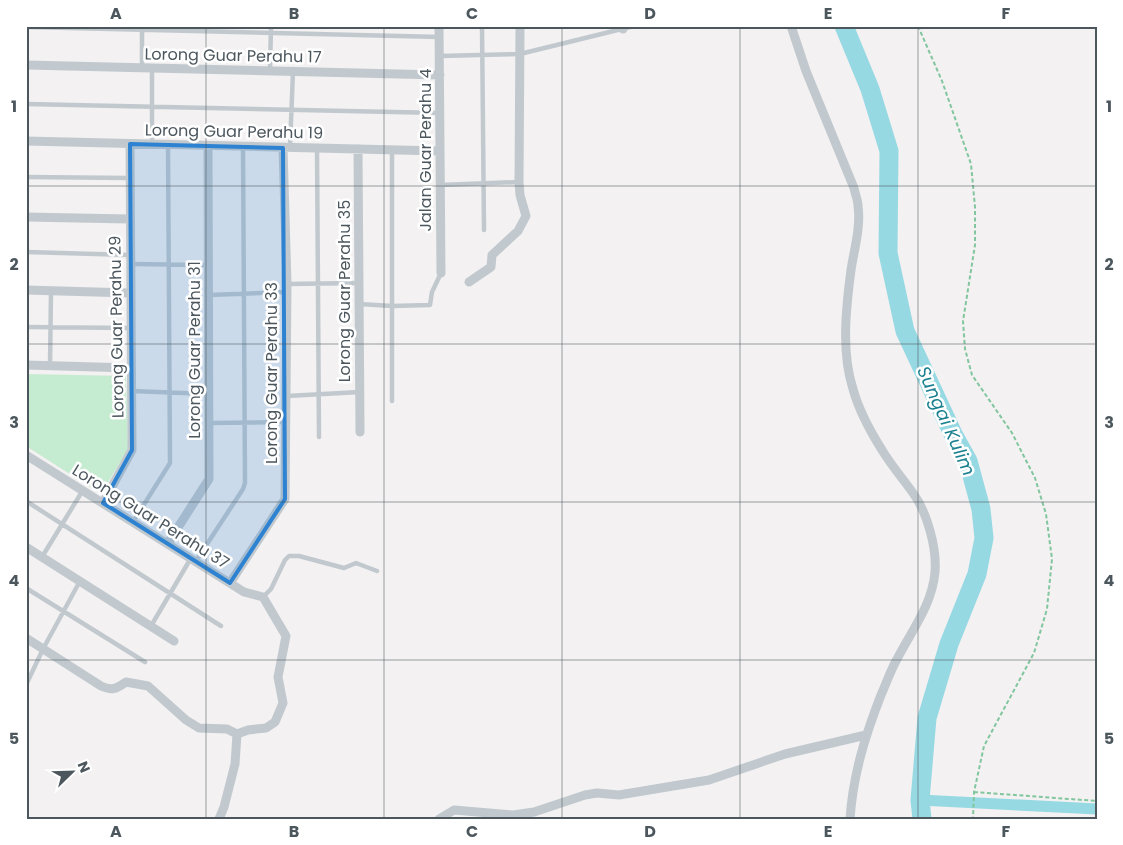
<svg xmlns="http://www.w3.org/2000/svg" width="1123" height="845" viewBox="0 0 1123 845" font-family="Poppins,sans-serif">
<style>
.green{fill:#c5ebd1}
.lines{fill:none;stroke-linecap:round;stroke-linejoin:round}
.canal{stroke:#97d9e3;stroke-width:11}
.river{stroke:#97d9e3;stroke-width:19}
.path{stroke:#81c69e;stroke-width:2;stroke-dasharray:4 2.5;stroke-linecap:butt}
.lane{stroke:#c1c9ce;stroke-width:4.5}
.street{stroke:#c1c9ce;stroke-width:9}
.marked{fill:#2d82d1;fill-opacity:0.2;stroke:#2d82d1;stroke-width:4;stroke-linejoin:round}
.grid{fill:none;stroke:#4b565d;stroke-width:1;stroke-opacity:0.55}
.labels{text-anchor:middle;stroke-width:5;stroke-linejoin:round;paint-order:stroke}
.street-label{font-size:16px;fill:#4b565d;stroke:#fff}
.water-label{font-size:18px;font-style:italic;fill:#1b8190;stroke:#fff}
.neatline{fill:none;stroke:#4b565d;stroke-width:2}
.grid-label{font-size:16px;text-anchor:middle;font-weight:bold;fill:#4b565d}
</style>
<rect width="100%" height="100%" fill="#f3f1f1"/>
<path class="green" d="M26,374L126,376L128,449L101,494L26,446Z"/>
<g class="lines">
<path class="canal" d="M920,800L1097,809"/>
<path class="river" d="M844,26L870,89L889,151L888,253L905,331L953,434L968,461L981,509L984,538L977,574L949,644L927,718L920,800L922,819"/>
<path class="path" d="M918,26L942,81L971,164L975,207V245L963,321L965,349L972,375L1012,433L1035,478L1046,514L1052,559L1047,609L1034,653L984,746L974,792L973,819
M974,792L1097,801
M973,818L992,819"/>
<path class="lane" d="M142,26V67
M482,26L484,230
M26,27L440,37
M440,56L520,54L634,26
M270,71L271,26
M26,104L440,113
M152,144V68
M290,147L293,71
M317,148L319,437
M392,150V401
M26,177L129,178
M440,185L519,182
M26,252L130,255
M131,264L208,265
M287,284L359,283
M209,295L286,292
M359,304L392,306L430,305L432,292L441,273
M26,327L131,328
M50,366L51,291
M131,391L209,394
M287,396L360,392
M209,423L286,422
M26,501L221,626
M133,522L170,463L168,145
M42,557L83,490
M196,561L243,489L245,483L243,147
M26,588L145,662
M263,597L271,589L285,560L289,556H299L344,568L356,563L377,571
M151,626L191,558
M26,685L43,649L80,581"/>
<path class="street" d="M439,26L441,273
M623,26V29
M791,26L806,71L854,188C855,194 858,200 858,206C861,227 854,250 851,270C846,308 841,352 853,389C859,411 870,431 882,450C891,465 903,479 913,493C927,512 937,548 935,572C932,606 911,631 896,661C890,672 886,684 881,695C865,736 853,775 850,819
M26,65L440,75
M26,141L440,151
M358,149L360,432
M26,217L129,219
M469,282L491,267L492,255L518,231L526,216L520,195L519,182L520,26
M26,290L130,293
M26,365L131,368
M26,455L244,592L263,597L286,636L278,677L283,703L275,722L266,728L248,730L237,734L227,729L199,728L186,720L148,686L126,682C116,689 112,691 101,686L26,638
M103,503L132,450L130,144
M168,543L209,479L208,146
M26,547L174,641
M230,583L285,499L287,284L283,148
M219,819L224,807L235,764L237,734
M439,819L454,810L513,815L534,812L585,795L597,793L619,795L709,780L785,754L866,735"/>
</g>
<path class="marked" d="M130,144L283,148L285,499L230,583L103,503L132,450Z"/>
<path class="grid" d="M206,26V819M384,26V819M562,26V819M740,26V819M918,26V819M26,186H1097M26,344H1097M26,502H1097M26,660H1097"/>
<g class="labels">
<g class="street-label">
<text transform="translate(233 55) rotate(1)" y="6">Lorong Guar Perahu 17</text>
<text transform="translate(234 131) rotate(1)" y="6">Lorong Guar Perahu 19</text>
<text transform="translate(425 150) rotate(-90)" y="6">Jalan Guar Perahu 4</text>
<text transform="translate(344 291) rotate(-90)" y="6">Lorong Guar Perahu 35</text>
<text transform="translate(116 327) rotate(-91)" y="6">Lorong Guar Perahu 29</text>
<text transform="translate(194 350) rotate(-90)" y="6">Lorong Guar Perahu 31</text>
<text transform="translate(271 373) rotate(-90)" y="6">Lorong Guar Perahu 33</text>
<text transform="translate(151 516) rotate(32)" y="6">Lorong Guar Perahu 37</text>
</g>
<g class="water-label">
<text transform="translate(946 421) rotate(66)" y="6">Sungai Kulim</text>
</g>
</g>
<rect width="1123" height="845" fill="none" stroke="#ffffff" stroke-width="55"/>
<g transform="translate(72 772) rotate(67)" stroke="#ffffff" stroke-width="4" paint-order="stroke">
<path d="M0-4L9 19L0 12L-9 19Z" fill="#4b565d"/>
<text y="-8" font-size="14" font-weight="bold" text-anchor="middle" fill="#4b565d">N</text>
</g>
<rect x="28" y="28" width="1068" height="790" class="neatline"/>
<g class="grid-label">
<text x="116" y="19">A</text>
<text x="294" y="19">B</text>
<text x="472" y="19">C</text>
<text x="650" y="19">D</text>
<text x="828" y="19">E</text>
<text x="1006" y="19">F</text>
<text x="14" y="112">1</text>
<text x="1109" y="112">1</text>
<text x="14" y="270">2</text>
<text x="1109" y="270">2</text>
<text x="14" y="428">3</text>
<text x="1109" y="428">3</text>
<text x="14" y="586">4</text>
<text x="1109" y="586">4</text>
<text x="14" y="744">5</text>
<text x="1109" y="744">5</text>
<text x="116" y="837">A</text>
<text x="294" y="837">B</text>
<text x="472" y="837">C</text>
<text x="650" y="837">D</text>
<text x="828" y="837">E</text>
<text x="1006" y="837">F</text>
</g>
</svg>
